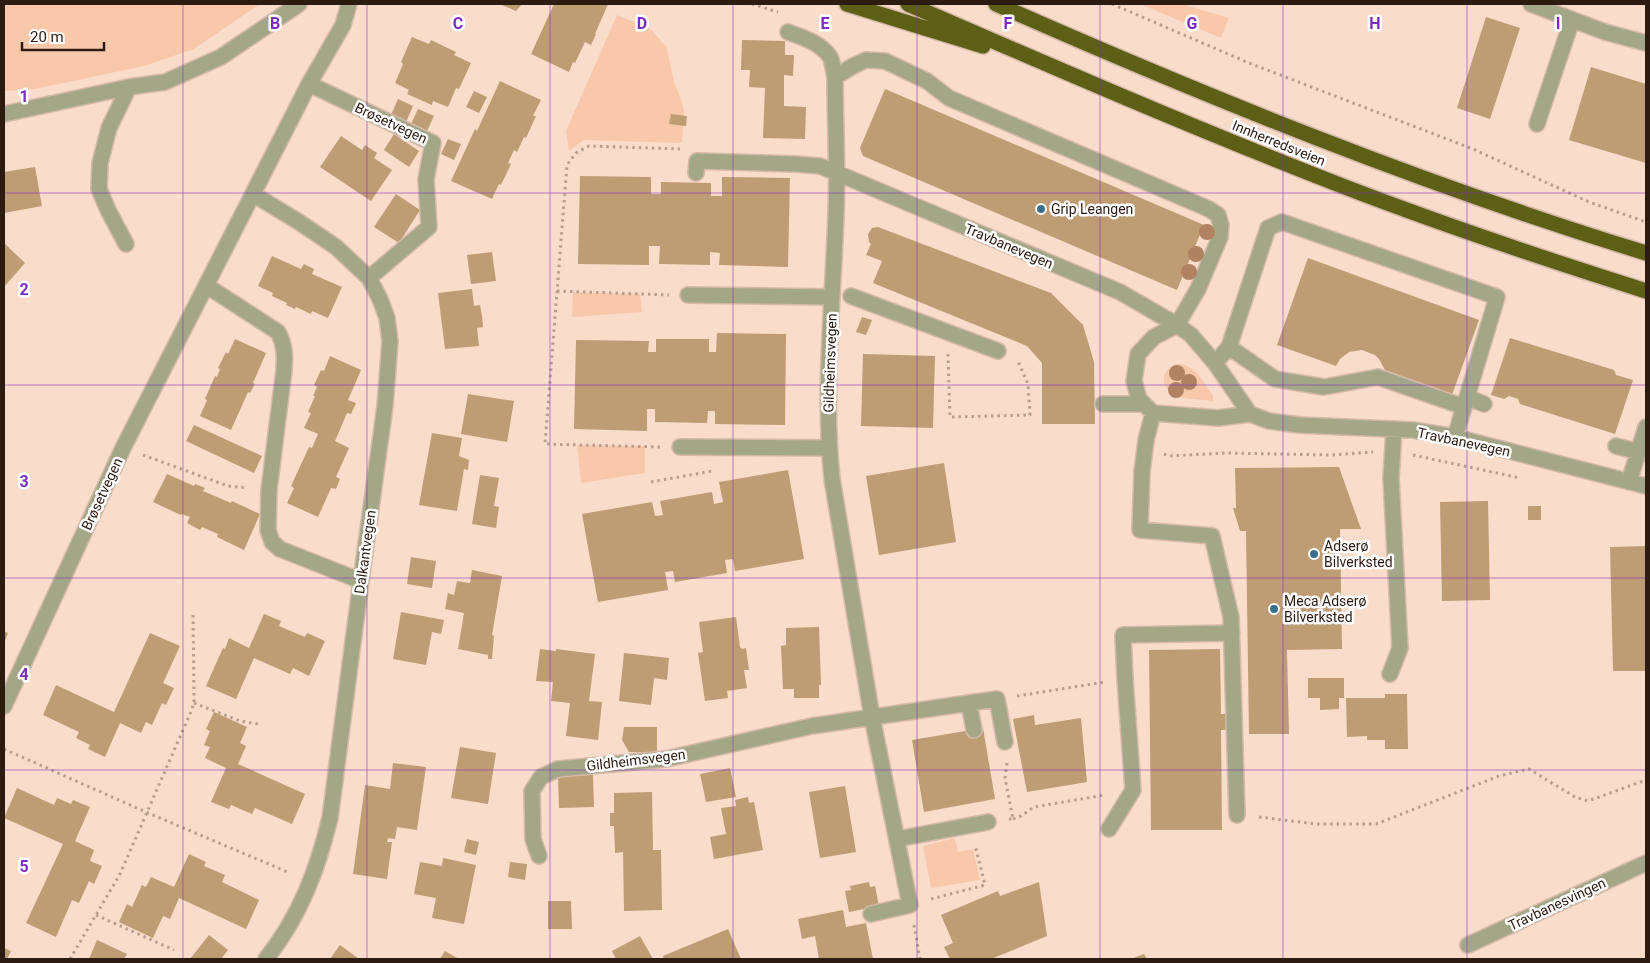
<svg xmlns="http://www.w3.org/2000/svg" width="1650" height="963" viewBox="0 0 1650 963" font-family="Roboto,sans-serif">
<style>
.green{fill:#f9c8ab}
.building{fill:#be9c74}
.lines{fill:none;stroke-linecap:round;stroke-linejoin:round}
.minor-casing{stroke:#d5b9a9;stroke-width:18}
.highway-casing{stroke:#d5b9a9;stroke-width:18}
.path{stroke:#b89e8f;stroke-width:3;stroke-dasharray:2.5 4;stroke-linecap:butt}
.minor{stroke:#a4a688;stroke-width:15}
.highway{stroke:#5d5f16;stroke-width:15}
.tree{fill:#b08262}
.grid{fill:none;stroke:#7b2cbf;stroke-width:1;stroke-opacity:0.55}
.poi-dot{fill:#3a728c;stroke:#fff;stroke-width:2}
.labels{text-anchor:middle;stroke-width:5;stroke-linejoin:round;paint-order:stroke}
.street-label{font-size:14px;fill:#2c1b10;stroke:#fff}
.poi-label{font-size:14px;fill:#2c1b10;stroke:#fff;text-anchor:start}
.grid-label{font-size:16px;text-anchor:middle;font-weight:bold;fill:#7b2cbf;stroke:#fff;stroke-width:5;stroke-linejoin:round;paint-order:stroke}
</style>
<rect width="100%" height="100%" fill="#fadccb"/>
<path class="green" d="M4,4H260L194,49L144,66L35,89L4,91Z
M1140,4H1182L1229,18L1221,38Z
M617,15L651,29L667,48L674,82L682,102L684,111L682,143L584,140L569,151L566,131Z
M573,292L640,294L642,312L572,317Z
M1177,364C1196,364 1203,382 1213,396V401C1197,399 1162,401 1164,378C1165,370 1170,367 1177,364Z
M577,445L645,446V473L581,483Z
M955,838L958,852L973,849L980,880L931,888L923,846Z"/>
<path class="building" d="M500,4H522L516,11Z
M554,4H608L595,34H596L591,45L585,42L575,63L573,62L569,72L531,54Z
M1486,17L1520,28L1490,119L1457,108Z
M412,37L429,44L431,40L456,52L454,55L471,63L459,89L456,88L448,107L433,101L432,105L407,94L409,90L395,83L403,64L401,62Z
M742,40L785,41V55H794L793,76L784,75V106L806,107L805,139L763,138L765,88L749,87L750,70H741Z
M1591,67L1646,84V163L1569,140Z
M500,81L541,100L533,116H536L526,138L524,137L517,152L514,150L508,163L511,164L501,185L499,184L492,199L451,181L475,129L477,131Z
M885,89L1204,225L1177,290L863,156L860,148Z
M474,91L487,97L479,113L466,107Z
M398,99L413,106L406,122L391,115Z
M418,109L434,116L427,131L411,124Z
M671,114L687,116L686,126L669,124Z
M394,134L419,151L409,167L384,150Z
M341,136L362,150L365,145L377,153L374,158L392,170L371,201L320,167Z
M448,139L461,144L454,160L441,154Z
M35,167L42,206L4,213V172Z
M580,176L651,177V194H661V182L711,183V196H722V177L790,178L788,267L719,265L720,253L710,252V265L659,264L660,246H649V265L578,264Z
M396,194L420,210L399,243L374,227Z
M878,227L1051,293L1083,325L1094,362L1095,424H1042V363L1027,346L873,283L882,261L866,255L871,244L869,242L868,234L872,228Z
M4,243L25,263L4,287Z
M492,252L496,281L471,284L467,255Z
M272,256L301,269L304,264L314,269L312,274L342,287L328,318L312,311L311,314L296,307L295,309L286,305L287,303L272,296L273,293L258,286Z
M1308,258L1479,320L1452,395L1385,370L1379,359L1375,355L1367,352L1362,350L1349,352L1340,359L1336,366L1277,345Z
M472,289L474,306L480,305L482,316L483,327L477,328L479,346L445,349L438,293Z
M862,317L872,320L866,335L856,332Z
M717,333L786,334L785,425L715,424V411H708L707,423L655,422V409H647V431L574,429L576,340L649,341L648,352H656V339H709V352H716Z
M1510,338L1614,370L1616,375L1633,380L1615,434L1520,404L1518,399L1509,396L1504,399L1491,395Z
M235,339L266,353L253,383L255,384L250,393L248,392L231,430L200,416L207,400L205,399L215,376L217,377L220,369L218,368L226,352L228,354Z
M863,354L935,356L933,428L861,426Z
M330,356L361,370L348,400L356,403L351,414L347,413L335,441L349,448L336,477L340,479L336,489L331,488L318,517L287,503L294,488L291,486L309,447L312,448L318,434L304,428L311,413L308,412L315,396H313L317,387L314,385L321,370L324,371Z
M468,394L514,401L507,442L461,434Z
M194,425L262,456L254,473L186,441Z
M432,433L462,438L459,456L469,460L468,470L464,469L457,511L419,505Z
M944,463L956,542L879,555L866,476Z
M1339,467L1361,529H1340L1342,649L1287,650L1289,734H1249L1246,531H1240L1233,508H1236L1235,468Z
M788,470L804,559L735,571L733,559L725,560L727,573L675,582L673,571L665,572L668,590L598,602L582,514L652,502L655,516L663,515L660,501L712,492L714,504L723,502L719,482Z
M167,474L194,486L195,484L205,488L203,491L231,503L232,501L260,514L244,550L217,537L218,534L202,527L200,530L187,523L190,517L182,514L181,515L153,502Z
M480,475L499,478L494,506L499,507L496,528L472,524Z
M1488,501L1490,600L1442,601L1440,502Z
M1528,506H1541V520H1528Z
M1646,546V671H1613L1610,547Z
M411,557L436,561L432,588L407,584Z
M472,570L502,576L492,635L494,636L492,659H488V655L458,649L464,613L445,609L448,593L454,595L457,581L470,583Z
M401,612L444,620L441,634L432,632L426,665L393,659Z
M264,614L281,621L279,626L293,632L305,637L307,633L325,641L309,676L293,668L290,674L254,658L236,699L206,686L223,648L225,649L229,638L249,648Z
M736,617L740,647L742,649L746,648L749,670H744L747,688L727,691L728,698L705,701L698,653L703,652L699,622Z
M819,627L821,685H819V698H794V689H783L781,646L786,645V628Z
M4,631L8,633L4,644Z
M150,633L180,646L163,683L174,688L166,705L162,703L152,725L146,722L141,733L120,723L105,757L88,749L90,745L76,738L79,732L43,715L56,685L114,712Z
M540,649L556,651V649L595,654L589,701L602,702L598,740L566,736L570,703L551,701L553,682L536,681Z
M1220,649L1221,714H1226L1227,730H1221L1222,830H1151L1149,650Z
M624,653L669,658L667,680L654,678L651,705L619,701Z
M1308,678H1344V698H1339V709L1320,710V698H1308Z
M1385,694H1407L1408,749H1385V740H1367V736L1347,737L1346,698H1385Z
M214,712L247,727L240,743L246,746L238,764L305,794L292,824L255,808L252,814L231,805L229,809L211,802L226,768L205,758L210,747L204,745L210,731L206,729Z
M1034,715L1035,725L1081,718L1087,782L1027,792L1013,719Z
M624,727H657V753L629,752L622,740Z
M983,728L995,799L924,812L912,740Z
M460,747L496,753L488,804L451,798Z
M393,763L426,767L417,830L397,827L395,839L388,838L387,842H392L387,879L353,874L365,785L390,789Z
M730,768L736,797L706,802L700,774Z
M593,775L594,807L559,808L558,776Z
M845,786L856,852L820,858L809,792Z
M17,788L54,805L57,798L71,804L73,800L90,807L75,841L94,850L90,861L102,866L94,884L89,881L79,903L72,900L56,937L26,923L63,844L4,818Z
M652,792L653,850H661L662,910L624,911L623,852L615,853L614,826H610V813H614V793Z
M748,797L749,803L754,802L763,850L714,859L710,837L726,834L721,808L736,806L735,800Z
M467,839L479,842L476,855L464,852Z
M189,854L206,862L204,866L225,875L222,882L259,900L246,929L179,898L170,919L163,916L153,938L119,922L127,904L132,907L142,885L146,887L151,877L174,887Z
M443,858L476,865L464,924L432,918L436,898L414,894L420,862L442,866Z
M510,862L527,864L525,880L508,877Z
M869,882L870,887L875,886L879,906L849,912L845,891L851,890L850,886Z
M1039,882L1047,936L991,959H950L944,947L953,943L941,915L998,891L1000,896Z
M548,901H571L572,929H548Z
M843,910L846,927L866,923L873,959H819L815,936L802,939L798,919Z
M728,929L741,959H664L663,956Z
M209,935L228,950L221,959H190Z
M640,936L653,959H616L612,951Z
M97,940L127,954L124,959H89Z
M340,945L359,959H330Z
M4,948L11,951L7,959H4Z
M445,951L459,959H440Z
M1144,954L1147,959H1131Z"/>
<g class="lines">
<defs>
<path id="minor" d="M1531,4L1605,32L1646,43
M788,32C802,37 821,43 830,57C833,62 833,71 835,77C835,122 838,168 836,214C833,302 823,391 832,479L872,717L910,905L871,914
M835,77L853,66L866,60L885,61L927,81L949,98L1209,209L1218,215L1221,225L1220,237L1198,289L1177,325L1154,337L1138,354L1134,381L1139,399L1153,413L1218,418L1250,414
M309,84L433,143L426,179L429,227L369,278
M4,114L129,87L165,82L221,57L299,4
M1537,124L1572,20
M696,173L697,161L795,164L820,166L1120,292L1177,325L1191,335L1215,363L1250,414L1269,421L1299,425L1413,430L1455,437L1646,486
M253,194L299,222L336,247L369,278L380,299L387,318L390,341L385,406L361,581L330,818C317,871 300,916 266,959
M126,244L108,210L99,189L100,163L109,128L129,87
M207,286L278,332C285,345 285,356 284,370L269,490L268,530L272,542L280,549L361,581
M688,295L832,297
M851,296L998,351
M1229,347L1275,379L1324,387L1378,377L1464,407
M1215,363L1229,347L1268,228L1282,222L1497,297L1455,437
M1467,397L1484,404
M1103,404H1144
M1153,413L1146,440L1142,472L1140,530L1212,536L1231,617L1237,815
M1616,446L1639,452
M680,447L829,448
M1629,482L1646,427
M1390,674L1400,648L1391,478L1394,429
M969,703L997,699L1005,742
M4,706L123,448L309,84L343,25L349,4
M1109,829L1133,790L1125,679L1123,635L1232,633
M897,839L988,822
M539,856L533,839L532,791L541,777L558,769L666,759L812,726L969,703L974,730
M1468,945L1646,863"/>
<path id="highway" d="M847,4L983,46
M908,4C1053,67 1198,130 1345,187C1444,225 1545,259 1646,291
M996,4C1209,98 1424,185 1646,253"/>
</defs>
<use href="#minor" class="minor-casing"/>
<use href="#highway" class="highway-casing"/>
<path class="path" d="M752,4L778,12
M1112,4L1249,63L1473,149L1589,202L1646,222
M557,291L669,295
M948,354L950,417L1030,415L1028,384L1017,359
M660,447L545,444L567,165L576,153L589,146L680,149
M1164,454L1169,456L1226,453L1331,455L1373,452
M143,455L228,486L248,488
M1413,455L1520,478
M651,482L712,471
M1017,696L1105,682
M194,703L240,721L258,724
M4,749L148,813L290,873
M1007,763L1005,778L1013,819H1008
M1259,817L1316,824H1376L1499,776L1529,769L1575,797L1588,801L1646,780
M1013,819L1021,816L1034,807L1105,795
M931,899L985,885L975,845
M96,915L174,950
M914,925L920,959
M70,959L120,874L190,714L194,703V692L193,615"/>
<use href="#minor" class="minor"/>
<use href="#highway" class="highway"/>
</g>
<g class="tree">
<circle cx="1207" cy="232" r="8"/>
<circle cx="1196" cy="254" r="8"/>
<circle cx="1189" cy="272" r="8"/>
<circle cx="1177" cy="373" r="8"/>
<circle cx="1189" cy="382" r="8"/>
<circle cx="1176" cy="390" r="8"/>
</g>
<path class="grid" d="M183,4V959M367,4V959M550,4V959M733,4V959M917,4V959M1100,4V959M1283,4V959M1467,4V959M4,193H1646M4,385H1646M4,578H1646M4,770H1646"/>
<g class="poi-dot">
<circle cx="1041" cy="209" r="5"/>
<circle cx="1314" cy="554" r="5"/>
<circle cx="1274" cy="609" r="5"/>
</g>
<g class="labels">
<g class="street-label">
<text transform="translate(391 123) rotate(25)" y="5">Brøsetvegen</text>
<text transform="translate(1279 143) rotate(22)" y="5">Innherredsveien</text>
<text transform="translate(1009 246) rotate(23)" y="5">Travbanevegen</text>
<text transform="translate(830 363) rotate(-88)" y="5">Gildheimsvegen</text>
<text transform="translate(1464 442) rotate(12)" y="5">Travbanevegen</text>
<text transform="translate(102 494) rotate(-65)" y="5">Brøsetvegen</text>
<text transform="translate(365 552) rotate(-82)" y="5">Dalkantvegen</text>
<text transform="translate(636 760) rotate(-7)" y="5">Gildheimsvegen</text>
<text transform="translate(1557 904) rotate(-25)" y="5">Travbanesvingen</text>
</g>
<g class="poi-label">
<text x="1051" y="214">Grip Leangen</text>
<text x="1324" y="551">Adserø<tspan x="1324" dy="16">Bilverksted</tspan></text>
<text x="1284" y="606">Meca Adserø<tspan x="1284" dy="16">Bilverksted</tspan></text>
</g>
</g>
<g class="grid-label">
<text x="275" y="29">B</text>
<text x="458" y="29">C</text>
<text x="642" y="29">D</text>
<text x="825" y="29">E</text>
<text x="1008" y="29">F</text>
<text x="1192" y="29">G</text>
<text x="1375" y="29">H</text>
<text x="1558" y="29">I</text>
<text x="24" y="102">1</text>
<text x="24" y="295">2</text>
<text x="24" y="487">3</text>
<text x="24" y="680">4</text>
<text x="24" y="872">5</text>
</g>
<rect width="1650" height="963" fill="none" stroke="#2c1b10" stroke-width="10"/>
<path d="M22 42v8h82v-8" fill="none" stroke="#2c1b10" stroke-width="2.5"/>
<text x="30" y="42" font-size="15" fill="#2c1b10" stroke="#ffffff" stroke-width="4" paint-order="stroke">20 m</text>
</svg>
